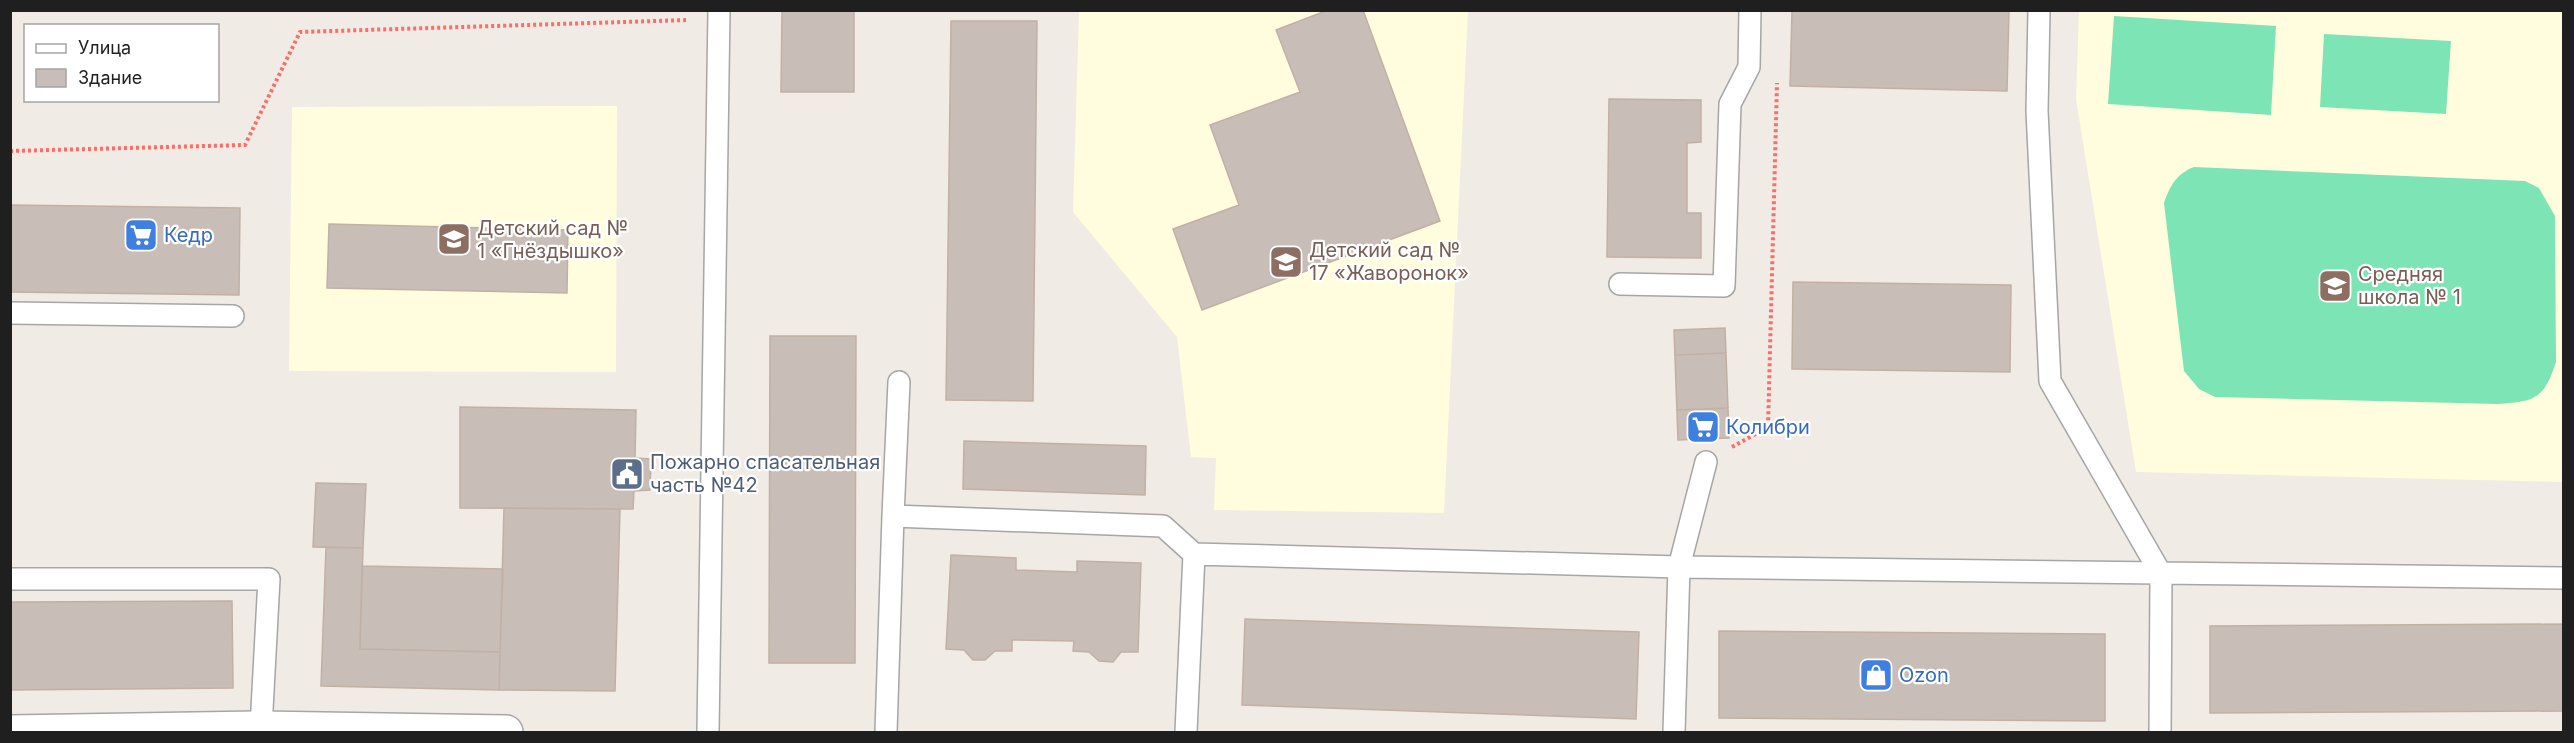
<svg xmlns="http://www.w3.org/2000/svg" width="2574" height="743" viewBox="0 0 2574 743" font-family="Inter,sans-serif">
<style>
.education{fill:#fffdde}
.pitch{fill:#7de5b5}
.building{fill:#c8bdb7;stroke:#c3b0a5;stroke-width:1.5}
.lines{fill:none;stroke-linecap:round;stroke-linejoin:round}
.service-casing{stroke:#a6a6a6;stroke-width:24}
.tertiary-casing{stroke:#a6a6a6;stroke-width:36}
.path{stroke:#ff6b66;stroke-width:4;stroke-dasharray:3 3;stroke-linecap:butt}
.service{stroke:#fff;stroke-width:21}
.tertiary{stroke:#fff;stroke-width:33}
.labels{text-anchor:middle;stroke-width:4.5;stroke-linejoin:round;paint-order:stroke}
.education-label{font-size:20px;fill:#785e54;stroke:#fff;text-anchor:start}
.shop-label{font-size:20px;fill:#366cbe;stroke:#fff;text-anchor:start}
.service-label{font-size:20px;fill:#4e5e75;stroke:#fff;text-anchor:start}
</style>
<rect width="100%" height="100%" fill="#f0ebe4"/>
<path class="education" d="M1079,11H1468L1444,513L1214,510L1216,458L1191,457L1177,337L1073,212Z
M2079,11H2563V482L2136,472L2076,99Z
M617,106L616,372L289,371L292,107Z"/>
<path class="pitch" d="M2114,16L2276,26L2271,115L2108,104Z
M2324,34L2451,41L2446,114L2320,107Z
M2194,167L2525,181L2539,188L2555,216L2556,362C2544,399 2535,402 2497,404L2215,397L2199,389L2184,371L2164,203C2170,186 2176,174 2194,167Z"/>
<path class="building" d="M782,10H854V92H781Z
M1328,10H1363L1440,221L1202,310L1173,229L1239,205L1210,125L1300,92L1276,30Z
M1792,10H2009L2007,91L1790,86Z
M951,21H1037L1033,401L946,400Z
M1609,99L1701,100V142L1687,143V213H1701V258L1607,257Z
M10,205L240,208L239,295L10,292Z
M329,224L568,230L567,293L327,288Z
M1793,282L2011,285L2010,372L1792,369Z
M1725,328L1729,438L1678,440L1674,330Z
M1725,328L1726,353L1675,355L1674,330Z
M770,336H856L855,663H769Z
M1726,353L1728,408L1677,410L1675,355Z
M460,407L636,410L635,458L651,459L650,490L634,491L633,509L460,508Z
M1728,408L1729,438L1678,440L1677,410Z
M964,441L1146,446L1145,495L963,489Z
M316,483L366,484L363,548L313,547Z
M504,508L620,509L615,691L499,690Z
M326,547L363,548L360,649L500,652L499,690L321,686Z
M951,555L1016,558V570L1077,572V561L1141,563L1138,652H1121L1113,662L1099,661L1089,652L1073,651L1074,641L1012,640V651H995L985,660H973L964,650L946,649Z
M362,566L503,569L500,652L360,649Z
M232,601L233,688L10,690V602Z
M1245,619L1639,632L1636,719L1242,705Z
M2564,624V711L2210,713V626Z
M1719,631L2105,634V721L1719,718Z"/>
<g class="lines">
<defs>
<path id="service" d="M2039,10L2037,111L2050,381L2161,574L2160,732
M1620,284L1724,286L1730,104L1749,67L1750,10
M10,313L233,316
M893,516L899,382
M10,579H269L261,728
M708,732L719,10
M886,732L893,516L1163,526L1194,554
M1186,732L1194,554L1679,567L1706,462
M1674,732L1679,567L2564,578"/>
<path id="tertiary" d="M10,732L261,728L506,732"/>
</defs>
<use href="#service" class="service-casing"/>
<use href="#tertiary" class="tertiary-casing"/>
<path class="path" d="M10,151L245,145L300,32L688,20
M1732,447L1768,427L1777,83"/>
<use href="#service" class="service"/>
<use href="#tertiary" class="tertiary"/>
</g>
<defs>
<symbol id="supermarket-square" viewBox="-11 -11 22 22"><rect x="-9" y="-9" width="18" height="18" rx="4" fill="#3f7fe0" stroke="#fff"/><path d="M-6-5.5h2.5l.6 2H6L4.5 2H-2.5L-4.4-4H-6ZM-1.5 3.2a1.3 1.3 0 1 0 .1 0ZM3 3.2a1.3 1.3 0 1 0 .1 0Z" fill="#fff"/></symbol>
<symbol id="school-square" viewBox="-11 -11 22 22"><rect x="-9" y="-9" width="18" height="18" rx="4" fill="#8d6e63" stroke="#fff"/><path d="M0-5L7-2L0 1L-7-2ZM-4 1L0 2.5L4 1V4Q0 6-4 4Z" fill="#fff"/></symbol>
<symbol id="civic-square" viewBox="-11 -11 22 22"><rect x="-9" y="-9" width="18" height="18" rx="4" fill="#5c6f8a" stroke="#fff"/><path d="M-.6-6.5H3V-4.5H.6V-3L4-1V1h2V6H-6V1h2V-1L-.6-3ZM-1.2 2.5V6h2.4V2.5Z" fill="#fff"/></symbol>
<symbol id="shop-square" viewBox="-11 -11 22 22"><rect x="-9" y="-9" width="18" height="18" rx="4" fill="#3f7fe0" stroke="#fff"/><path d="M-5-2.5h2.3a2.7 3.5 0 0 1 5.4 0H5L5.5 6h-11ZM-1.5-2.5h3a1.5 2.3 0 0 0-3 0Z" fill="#fff"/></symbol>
</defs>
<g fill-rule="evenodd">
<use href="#supermarket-square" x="122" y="216" width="38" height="38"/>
<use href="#school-square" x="435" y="220" width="38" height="38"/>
<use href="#school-square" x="1267" y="243" width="38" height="38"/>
<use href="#school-square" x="2316" y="267" width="38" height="38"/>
<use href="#supermarket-square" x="1684" y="408" width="38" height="38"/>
<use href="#civic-square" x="608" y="455" width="38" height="38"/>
<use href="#shop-square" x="1857" y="656" width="38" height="38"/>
</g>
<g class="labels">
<g class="education-label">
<text x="477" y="235">Детский сад №<tspan x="477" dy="23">1 «Гнёздышко»</tspan></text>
<text x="1309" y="257">Детский сад №<tspan x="1309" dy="23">17 «Жаворонок»</tspan></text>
<text x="2358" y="281">Средняя<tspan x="2358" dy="23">школа № 1</tspan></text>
</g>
<g class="shop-label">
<text x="164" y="242">Кедр</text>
<text x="1726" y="434">Колибри</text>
<text x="1899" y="682">Ozon</text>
</g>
<g class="service-label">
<text x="650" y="469">Пожарно спасательная<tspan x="650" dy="23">часть №42</tspan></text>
</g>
</g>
<rect width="2574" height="743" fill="none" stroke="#1f1f1f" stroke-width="24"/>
<rect x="24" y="24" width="195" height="78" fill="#ffffff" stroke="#a5a5a5" stroke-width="1.5"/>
<rect x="36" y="44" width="30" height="9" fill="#ffffff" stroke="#a5a5a5" stroke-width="1.5"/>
<text x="78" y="54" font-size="18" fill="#1f1f1f">Улица</text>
<rect x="36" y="69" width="30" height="18" fill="#c8bdb7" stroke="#a5a5a5" stroke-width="1.5"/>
<text x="78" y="84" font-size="18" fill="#1f1f1f">Здание</text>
</svg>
